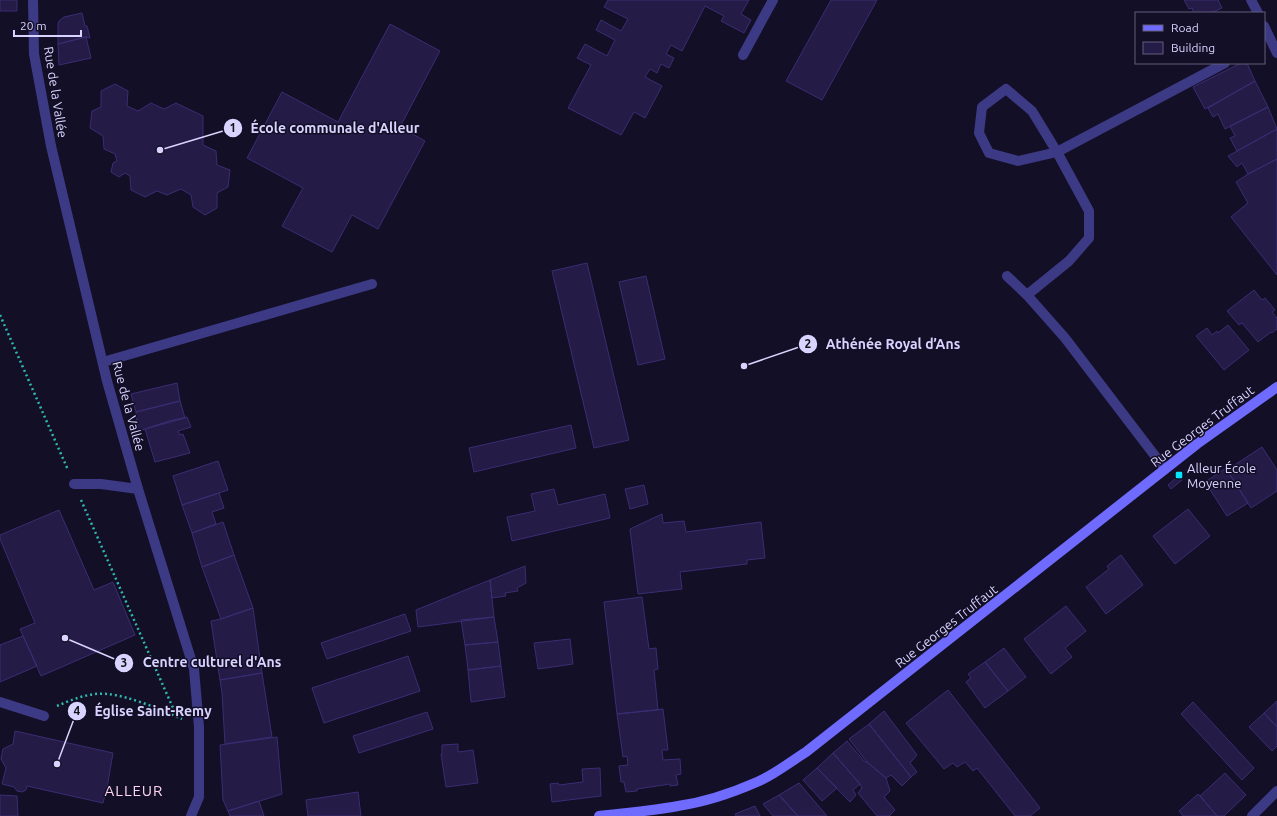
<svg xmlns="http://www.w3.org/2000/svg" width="1277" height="816" viewBox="0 0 1277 816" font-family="Ubuntu,sans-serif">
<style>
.building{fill:#241b47;stroke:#3b2d73}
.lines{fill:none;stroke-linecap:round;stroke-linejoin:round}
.path{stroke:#2fb8b0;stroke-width:2.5;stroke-dasharray:2 3;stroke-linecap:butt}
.lane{stroke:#3d3a85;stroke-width:10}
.street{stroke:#3d3a85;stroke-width:10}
.secondary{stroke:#6f6bff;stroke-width:10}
.poi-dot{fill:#00e5ff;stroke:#130f26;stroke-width:1.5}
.labels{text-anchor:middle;stroke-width:3;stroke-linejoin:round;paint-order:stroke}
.street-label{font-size:13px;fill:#d9d4ff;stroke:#130f26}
.poi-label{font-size:13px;fill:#d9d4ff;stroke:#130f26;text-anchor:start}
.quarter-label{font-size:15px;letter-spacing:1px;fill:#ffd6f0;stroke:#130f26}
.leader{fill:none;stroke:#d9d4ff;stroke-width:1.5}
.callout-dot{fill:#d9d4ff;stroke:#130f26;stroke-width:1.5}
.mark-label{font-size:12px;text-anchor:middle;font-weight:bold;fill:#111}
.callout-label{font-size:14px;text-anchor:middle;font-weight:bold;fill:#d9d4ff;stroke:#130f26;stroke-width:3;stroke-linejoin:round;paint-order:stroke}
</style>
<rect width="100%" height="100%" fill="#130f26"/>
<path class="building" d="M0,0H17V11H0Z
M608,0H749L741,14L751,20L744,33L721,21L724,16L705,6L682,51L671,45L666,54L674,58L669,68L661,64L657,73L650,69L645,77L662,86L645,118L634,112L621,135L568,108L591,65L577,58L585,44L607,56L615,40L596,30L601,20L621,31L628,19L604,7Z
M831,0H877L822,100L786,81Z
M1184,0H1218L1222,8L1211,13H1194L1192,8L1189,9Z
M82,13L85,26H87L90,38L86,37L58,44V24L59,21L64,17Z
M390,24L440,51L400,127L425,141L378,229L352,215L332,252L282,226L303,188L247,158L282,92L338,122Z
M86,37L91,58L59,65L58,44Z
M1241,63H1247L1255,81L1205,109L1193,87Z
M1255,81L1268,107L1225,129L1218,114L1213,117L1208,108Z
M115,84L128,91L127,106L138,111L151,103L164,109L176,103L203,116V145L216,151L217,165L230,170L228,187L217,193V208L205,215L193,207L191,195L181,189L167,195L157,191L145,197L131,190L130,176L125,173L119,177L111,172L113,163L117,161L115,154L104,149L103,136L90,128L92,111L101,107V91Z
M1268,107L1277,129L1237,151L1230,138L1235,136L1230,126Z
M1277,129V159L1248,174L1242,163L1237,167L1228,156Z
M1277,159V275L1231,217L1248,203L1236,182L1248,174Z
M587,263L629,440L594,448L552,271Z
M646,276L665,359L638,365L619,282Z
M1254,290L1262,300L1265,298L1275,310L1272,312L1277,318V329L1272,333L1271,332L1258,342L1242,323L1239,325L1227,311Z
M1228,325L1249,350L1224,370L1196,336L1207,328L1212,335L1217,331L1218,333Z
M177,383L180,401L136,412L131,394Z
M180,401L185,418L138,431L136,412Z
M187,417L191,427L178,431L180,435L183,434L190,453L155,462L145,429L169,421Z
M571,425L576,448L474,472L469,448Z
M1262,447L1277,470V491L1251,508L1227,470Z
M218,461L228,490L182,505L173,476Z
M1226,468L1248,503L1227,516L1205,482Z
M1179,475L1182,480L1171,489L1168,485Z
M644,485L648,504L630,509L625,489Z
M554,489L558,505L605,494L610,518L512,541L507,517L535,511L531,494Z
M219,493L224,508L212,512L216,524L192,533L182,505Z
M1188,509L1210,536L1175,564L1153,536Z
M59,510L94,590L113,582L135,635L41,676L20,629L35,623L0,539V535Z
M662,514L663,523L684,521L686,532L761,522L765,558L747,560V564L680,572L682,589L638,594L630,529Z
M223,522L234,555L202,567L192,533Z
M234,555L253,608L221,619L202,567Z
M1121,555L1143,585L1106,614L1086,587L1109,569L1107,566Z
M525,566L526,583L517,588L518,591L505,593L506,596L492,598L490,580Z
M490,580L494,617L418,627L416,610Z
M642,597L649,649L656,648L658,669L654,670L658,710L617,714L604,602Z
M1066,606L1086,631L1065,648L1072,657L1051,674L1024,639Z
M253,608L262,673L220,680L211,621L221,619Z
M405,614L411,631L327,659L321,643Z
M494,617L498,642L465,645L461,620Z
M23,636L37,666L0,682V645Z
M570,639L573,664L538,669L534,643Z
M498,642L501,666L468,670L465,645Z
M1004,648L1026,677L1008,691L985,662Z
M408,656L420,691L324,723L312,688Z
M985,662L1008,691L985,708L966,682L971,678L968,674Z
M501,666L505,697L471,702L468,670Z
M262,673L272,737L225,744L222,693L220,680Z
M948,690L1040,808L1030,816H1015L977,768L973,771L965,762L957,767L953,763L944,769L906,723Z
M1277,701V727L1264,713Z
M1193,702L1254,768L1242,780L1181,714Z
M663,709L668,750H662L663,760L680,759L681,774L676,775L678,785L670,786V784L637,789V791L626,792L624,782H621L619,766L628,765L627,756L623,757L617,714Z
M884,711L917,755L910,763L917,772L911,777L869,724Z
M427,712L433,729L359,753L353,736Z
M1264,713L1277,727V746L1272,751L1249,727Z
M869,724L911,777L902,786L891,775L886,778L867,762L849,739Z
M15,731L113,753L107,788L103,803L27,786L26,790L22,792L17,791L14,787L2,784L6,768L1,759L3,749L13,744Z
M277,737L282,794L228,811L223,800L220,745Z
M847,741L865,762H867L886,778L890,791L884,797L895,810L890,815V816H877L858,793L862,788L860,784L833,753Z
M458,744V752L473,750L478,783L446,787L441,754H442V745Z
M833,753L860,784L853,790L856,795L850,802L817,768Z
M600,768L601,796L552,802L550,784L558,783L559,785L583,782L582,769Z
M817,768L837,788L822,801L803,780Z
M1225,773L1246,795L1224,816H1217L1200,796Z
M799,783L827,816H798L779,795Z
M358,792L361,816H308L306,800Z
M1198,794L1200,796L1217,816H1183L1179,811Z
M0,795L17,796L18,816H0Z
M779,795L798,816H773L763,804Z
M259,801L264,816H230L228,811Z
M755,806L760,816H736L735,814Z"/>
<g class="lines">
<path class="path" d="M0,315L68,470
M81,500L177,717
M57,706C73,699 91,692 108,694C129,696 162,710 182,719"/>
<path class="lane" d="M743,55L773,0
M1007,276L1027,295L1065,338L1165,469
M1027,295L1069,261L1089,238V211L1057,152L1032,111L1006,89L982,107L979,133L989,153L1018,161L1057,152L1225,63
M103,362L372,284
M74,484H101L138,489"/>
<path class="street" d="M33,0L34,54L51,146L107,381L138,489L194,669L199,727V797L191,816
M1251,0L1258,13
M1264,26L1277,53
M0,702L44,716
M1252,816L1277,791"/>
<path class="secondary" d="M599,816C625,813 652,811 678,806C705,802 732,793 757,782C774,775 790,762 806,752L1197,444L1277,387"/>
</g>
<rect class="poi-dot" x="1175" y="471" width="8" height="8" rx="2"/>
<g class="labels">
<g class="street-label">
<text transform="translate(56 92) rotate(81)" y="5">Rue de la Vallée</text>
<text transform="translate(129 406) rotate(75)" y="5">Rue de la Vallée</text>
<text transform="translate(1202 426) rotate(-37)" y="5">Rue Georges Truffaut</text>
<text transform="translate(946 626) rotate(-38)" y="5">Rue Georges Truffaut</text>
</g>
<g class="poi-label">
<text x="1187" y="473">Alleur École<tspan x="1187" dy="15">Moyenne</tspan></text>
</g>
<g class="quarter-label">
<text x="134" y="796">ALLEUR</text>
</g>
</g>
<path class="leader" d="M160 150L233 128M744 366L808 344M65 638L124 663M57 764L77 711"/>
<g class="callout-dot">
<circle cx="160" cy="150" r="4"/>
<circle cx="744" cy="366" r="4"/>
<circle cx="65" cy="638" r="4"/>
<circle cx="57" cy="764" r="4"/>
<circle cx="233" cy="128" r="10"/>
<circle cx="808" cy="344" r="10"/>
<circle cx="124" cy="663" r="10"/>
<circle cx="77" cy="711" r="10"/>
</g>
<g class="mark-label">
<text x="233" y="132">1</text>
<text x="808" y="348">2</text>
<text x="124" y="667">3</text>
<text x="77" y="715">4</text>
</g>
<g class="callout-label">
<text x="335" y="133">École communale d'Alleur</text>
<text x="893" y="349">Athénée Royal d’Ans</text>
<text x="212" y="667">Centre culturel d'Ans</text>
<text x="153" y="716">Église Saint-Remy</text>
</g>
<rect x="1135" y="12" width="130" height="52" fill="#130f26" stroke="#625e7d"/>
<rect x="1143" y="25" width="20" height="6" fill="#6f6bff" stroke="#625e7d"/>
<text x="1171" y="32" font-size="12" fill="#d9d4ff">Road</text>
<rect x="1143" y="42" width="20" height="12" fill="#241b47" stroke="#625e7d"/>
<text x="1171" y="52" font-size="12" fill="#d9d4ff">Building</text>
<path d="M14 30v6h67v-6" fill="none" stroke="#d9d4ff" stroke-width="2"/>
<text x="20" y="30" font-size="12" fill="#d9d4ff" stroke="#130f26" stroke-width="3" paint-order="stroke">20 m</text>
</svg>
